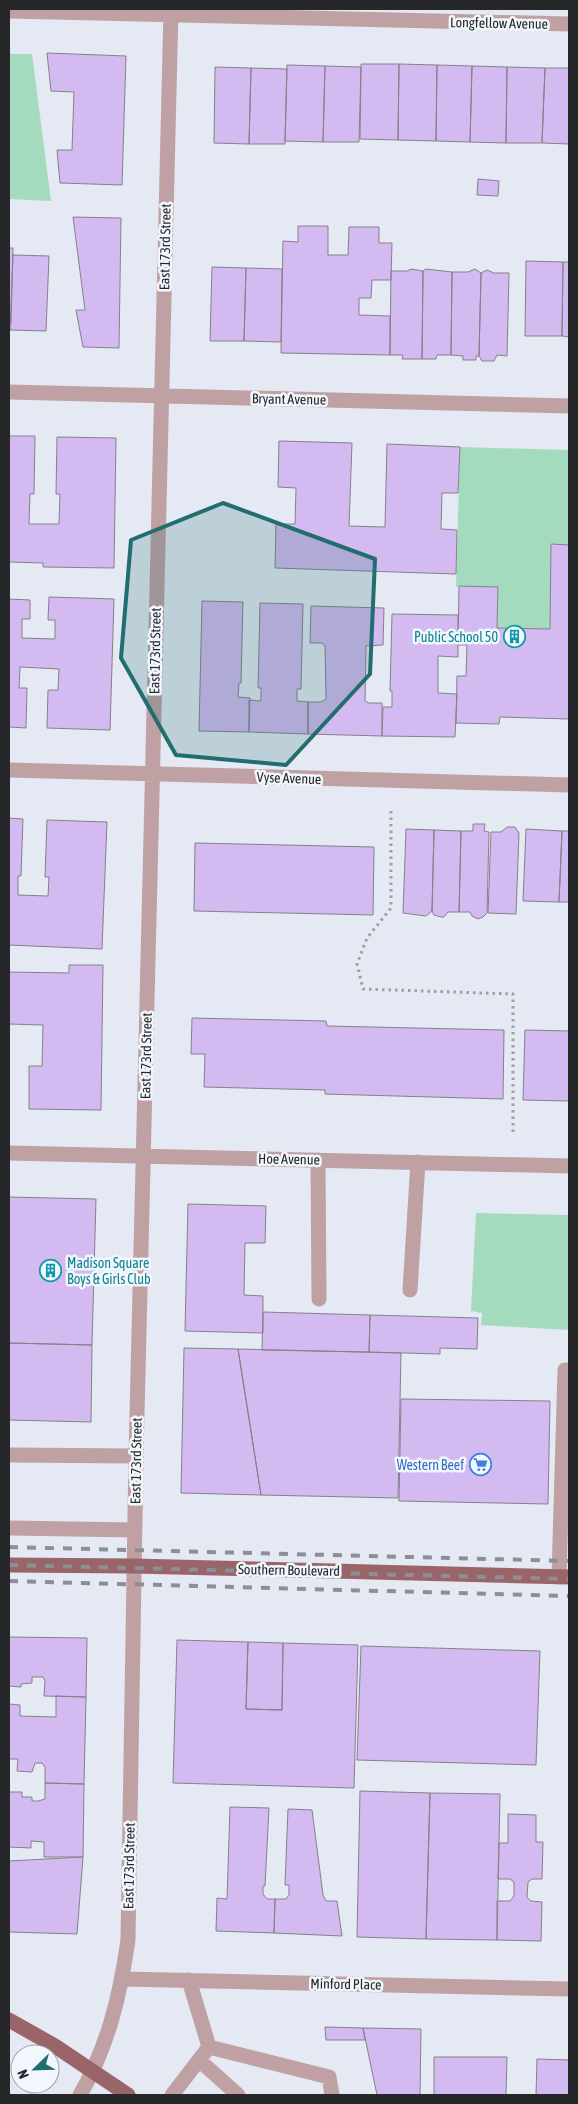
<svg xmlns="http://www.w3.org/2000/svg" width="578" height="2104" viewBox="0 0 578 2104" font-family="'Asap Condensed',sans-serif">
<style>
.green{fill:#a4dbbf}
.building{fill:#d3baf1;stroke:#85818a}
.lines{fill:none;stroke-linecap:round;stroke-linejoin:round}
.path{stroke:#9b9fa6;stroke-width:3;stroke-dasharray:2.5 4;stroke-linecap:butt}
.minor{stroke:#c0a1a3;stroke-width:15}
.major{stroke:#9a6568;stroke-width:15}
.rail{stroke:#8c8f96;stroke-width:4;stroke-dasharray:9 9;stroke-linecap:butt}
.marked{fill:#216d6f;fill-opacity:0.2;stroke:#216d6f;stroke-width:4;stroke-linejoin:round}
.labels{text-anchor:middle;stroke-width:5;stroke-linejoin:round;paint-order:stroke}
.street-label{font-size:14px;fill:#25272a;stroke:#f2f7fe}
.culture-label{font-size:14px;fill:#0d838f;stroke:#f2f7fe;text-anchor:end}
.shop-label{font-size:14px;fill:#366cbe;stroke:#f2f7fe;text-anchor:end}
</style>
<rect width="100%" height="100%" fill="#e4e9f3"/>
<path class="green" d="M9,54H32L51,201L9,199Z
M460,447L569,450V545H551L550,629L497,628L459,586L456,587Z
M476,1213L569,1215V1330L481,1325L482,1313L471,1311Z"/>
<path class="building" d="M47,53L126,56L122,185L60,183L57,150H72L74,92L51,91Z
M361,64H399L398,140L360,139Z
M399,64L437,65L436,141L398,140Z
M287,65L325,66L323,142L285,141Z
M437,65L472,66L470,142L436,141Z
M325,66L361,67L359,142H323Z
M472,66L507,67L506,143L470,142Z
M215,67L251,68L249,144L214,143Z
M507,67L545,68L542,143H506Z
M251,68L287,69L285,144H249Z
M545,68H569V144L542,143Z
M478,179L499,181L498,196L477,195Z
M73,217L121,218L119,348L83,347L76,310H85Z
M298,226H328V255H348L349,227H379V243H392L391,280H372L371,298H359V315L390,316V355L281,353L283,241L298,242Z
M9,248H13L11,324H9Z
M13,255L49,256L46,331L10,330Z
M526,261L563,262L562,336H525Z
M563,262H569V337L562,336Z
M212,267L246,268L244,341H210Z
M246,268L282,269L281,342L244,341Z
M411,269L423,271L422,359H402L403,355H390L391,271H407Z
M426,269L452,272L451,355H437L436,359H422L423,271Z
M475,269L481,273L479,356H476V360H463V356L451,355L452,272H468Z
M487,270L494,273H509L507,356L497,355L494,361H482L479,356L481,273Z
M9,436H35L34,494H30L29,524H59L60,494H56L57,437L116,438L114,568L43,567V563L9,562Z
M279,441L352,443L349,526L385,527L387,444L460,447L458,493H442L441,529L457,530L456,574L275,568L276,524H295L296,488L278,487Z
M551,544L569,545V719L500,717L499,724L456,723L457,676H466L467,645H458L459,586L498,587L497,628L550,629Z
M49,597L114,599L110,730L47,728L48,690H58L59,669L20,667L19,688H27L26,728L9,727V599L30,600V619H22V638L55,639V620H48Z
M202,601L243,602L241,683H239L238,697L250,698L249,732L199,731Z
M260,603L303,604L301,689H297V701L308,702V734L249,732V700L261,701V688H258Z
M311,606L384,608L383,645L366,646L365,701L369,703H382V736L308,734V702H321L326,699L325,646L322,643H310Z
M392,614L458,615V657L438,656V693L457,694L455,737L382,736L383,707H392V691H390Z
M9,818L23,819L21,876H18V895L48,896L49,877H45L47,820L107,822L102,949L9,945Z
M473,824H485L484,831L489,832L487,913L483,917L478,919L472,916L470,912H459L461,831H473Z
M507,827H515L519,833L516,914L488,913L491,832H501Z
M406,829L434,830L432,911L426,916L403,913Z
M526,829L562,831L559,902L523,901Z
M434,830L461,831L459,912H448L444,917H441L434,915L432,911Z
M562,831H569V902H559Z
M195,843L374,847L373,915L194,911Z
M69,965H103L101,1110L29,1109V1066H42L43,1025L9,1024V972L69,973Z
M192,1018L326,1021L327,1026L504,1030L503,1099L325,1094V1090L204,1087L205,1054H191Z
M525,1030L569,1031V1101L523,1100Z
M9,1197L96,1199L92,1345L9,1343Z
M188,1204L266,1206L265,1243H245L244,1295L263,1296V1333L185,1331Z
M263,1312L370,1315L369,1352L262,1350Z
M370,1315L478,1318L477,1349L440,1348V1354L369,1352Z
M9,1343L92,1345L91,1422L9,1420Z
M184,1348L238,1349L261,1495L181,1493Z
M238,1349L401,1353L398,1498L261,1495Z
M401,1399L550,1401L548,1504L399,1501Z
M9,1637L87,1638L86,1697L44,1696L45,1681L43,1677H32V1683L21,1684V1687L9,1686Z
M177,1640L248,1642L246,1709L282,1710L283,1643L358,1645L354,1788L173,1783Z
M248,1642L283,1643L282,1710L246,1709Z
M361,1646L540,1651L536,1765L357,1760Z
M56,1696L86,1697L84,1784L45,1783V1767L42,1763H35L32,1772L17,1771L18,1759H9V1704L20,1705V1716L56,1717Z
M45,1783L84,1784L83,1857H44V1842L31,1841V1848L9,1847V1792H22V1797H32V1801H38L45,1799Z
M360,1791L430,1793L426,1939L357,1937Z
M430,1793L500,1794L497,1940L426,1939Z
M230,1807L269,1808L265,1886H263V1894L267,1899H275L274,1933L216,1931L217,1898L227,1899Z
M288,1809L312,1810L323,1895L326,1901H337L342,1936L274,1933L275,1899H286L289,1895V1885H285Z
M508,1814L536,1815V1842H543L542,1879H532L528,1882L527,1897L531,1901L542,1902L541,1941L497,1940V1901H510L514,1896V1882L510,1879H498L499,1843H508Z
M83,1857L77,1934L9,1932V1861Z
M325,2027L363,2028L365,2040H326Z
M363,2028L421,2029L420,2095H377Z
M434,2057H507L506,2095H434Z
M537,2059L569,2060V2095H536Z"/>
<g class="lines">
<path class="path" d="M391,811V908L367,938L357,964L363,989L513,994V1134"/>
<path class="minor" d="M9,11L569,24
M9,392L569,406
M9,770L569,785
M9,1153L569,1166
M318,1160L319,1299
M410,1290L418,1162
M9,1455L136,1456
M9,1528L135,1530
M559,1577L565,1370H569
M123,1979L569,1989
M189,1980L209,2047
M199,2060L238,2095
M80,2095C108,2046 120,1996 128,1940L136,1456L171,9
M172,2095L209,2047L329,2077L332,2095"/>
<path class="major" d="M9,1565L134,1566L569,1577
M9,2020L55,2046L128,2095"/>
<path class="rail" d="M9,1547L569,1561
M9,1565L569,1579
M9,1581L569,1596"/>
</g>
<path class="marked" d="M223,503L375,559L370,674L286,765L176,755L121,658L131,540Z"/>
<defs>
<symbol id="building-ring" viewBox="-11 -11 22 22"><circle r="9.5" fill="#f2f7fe" stroke="#0f9aa8" stroke-width="1.5"/><path d="M-4-6H4V6H1V3H-1V6H-4ZM-2.5-4.3h1.7v1.8h-1.7ZM.8-4.3h1.7v1.8H.8ZM-2.5-1h1.7V.8h-1.7ZM.8-1h1.7V.8H.8Z" fill="#0f9aa8"/></symbol>
<symbol id="supermarket-ring" viewBox="-11 -11 22 22"><circle r="9.5" fill="#f2f7fe" stroke="#3f7fe0" stroke-width="1.5"/><path d="M-6-5.5h2.5l.6 2H6L4.5 2H-2.5L-4.4-4H-6ZM-1.5 3.2a1.3 1.3 0 1 0 .1 0ZM3 3.2a1.3 1.3 0 1 0 .1 0Z" fill="#3f7fe0"/></symbol>
</defs>
<g fill-rule="evenodd">
<use href="#building-ring" x="502" y="624" width="25" height="25"/>
<use href="#building-ring" x="38" y="1258" width="25" height="25"/>
<use href="#supermarket-ring" x="468" y="1452" width="25" height="25"/>
</g>
<g class="labels">
<g class="street-label">
<text transform="translate(499 23) rotate(1)" y="5">Longfellow Avenue</text>
<text transform="translate(165 247) rotate(-89)" y="5">East 173rd Street</text>
<text transform="translate(289 399) rotate(1)" y="5">Bryant Avenue</text>
<text transform="translate(155 651) rotate(-89)" y="5">East 173rd Street</text>
<text transform="translate(289 778) rotate(2)" y="5">Vyse Avenue</text>
<text transform="translate(146 1056) rotate(-89)" y="5">East 173rd Street</text>
<text transform="translate(289 1159) rotate(1)" y="5">Hoe Avenue</text>
<text transform="translate(136 1461) rotate(-89)" y="5">East 173rd Street</text>
<text transform="translate(289 1570) rotate(1)" y="5">Southern Boulevard</text>
<text transform="translate(129 1866) rotate(-89)" y="5">East 173rd Street</text>
<text transform="translate(346 1984) rotate(1)" y="5">Minford Place</text>
</g>
<g class="culture-label">
<text x="498" y="642">Public School 50</text>
<text x="67" y="1268" text-anchor="start">Madison Square<tspan x="67" dy="16">Boys &amp; Girls Club</tspan></text>
</g>
<g class="shop-label">
<text x="464" y="1470">Western Beef</text>
</g>
</g>
<rect width="578" height="2104" fill="none" stroke="#25272a" stroke-width="20"/>
<g transform="translate(35 2069) rotate(247)"><circle r="24" fill="#f2f7fe" stroke="#a0a4a9"/>
<path d="M0-4L9 19L0 12L-9 19Z" fill="#216d6f"/>
<text y="-8" font-size="14" font-weight="bold" text-anchor="middle" fill="#25272a">N</text>
</g>
</svg>
